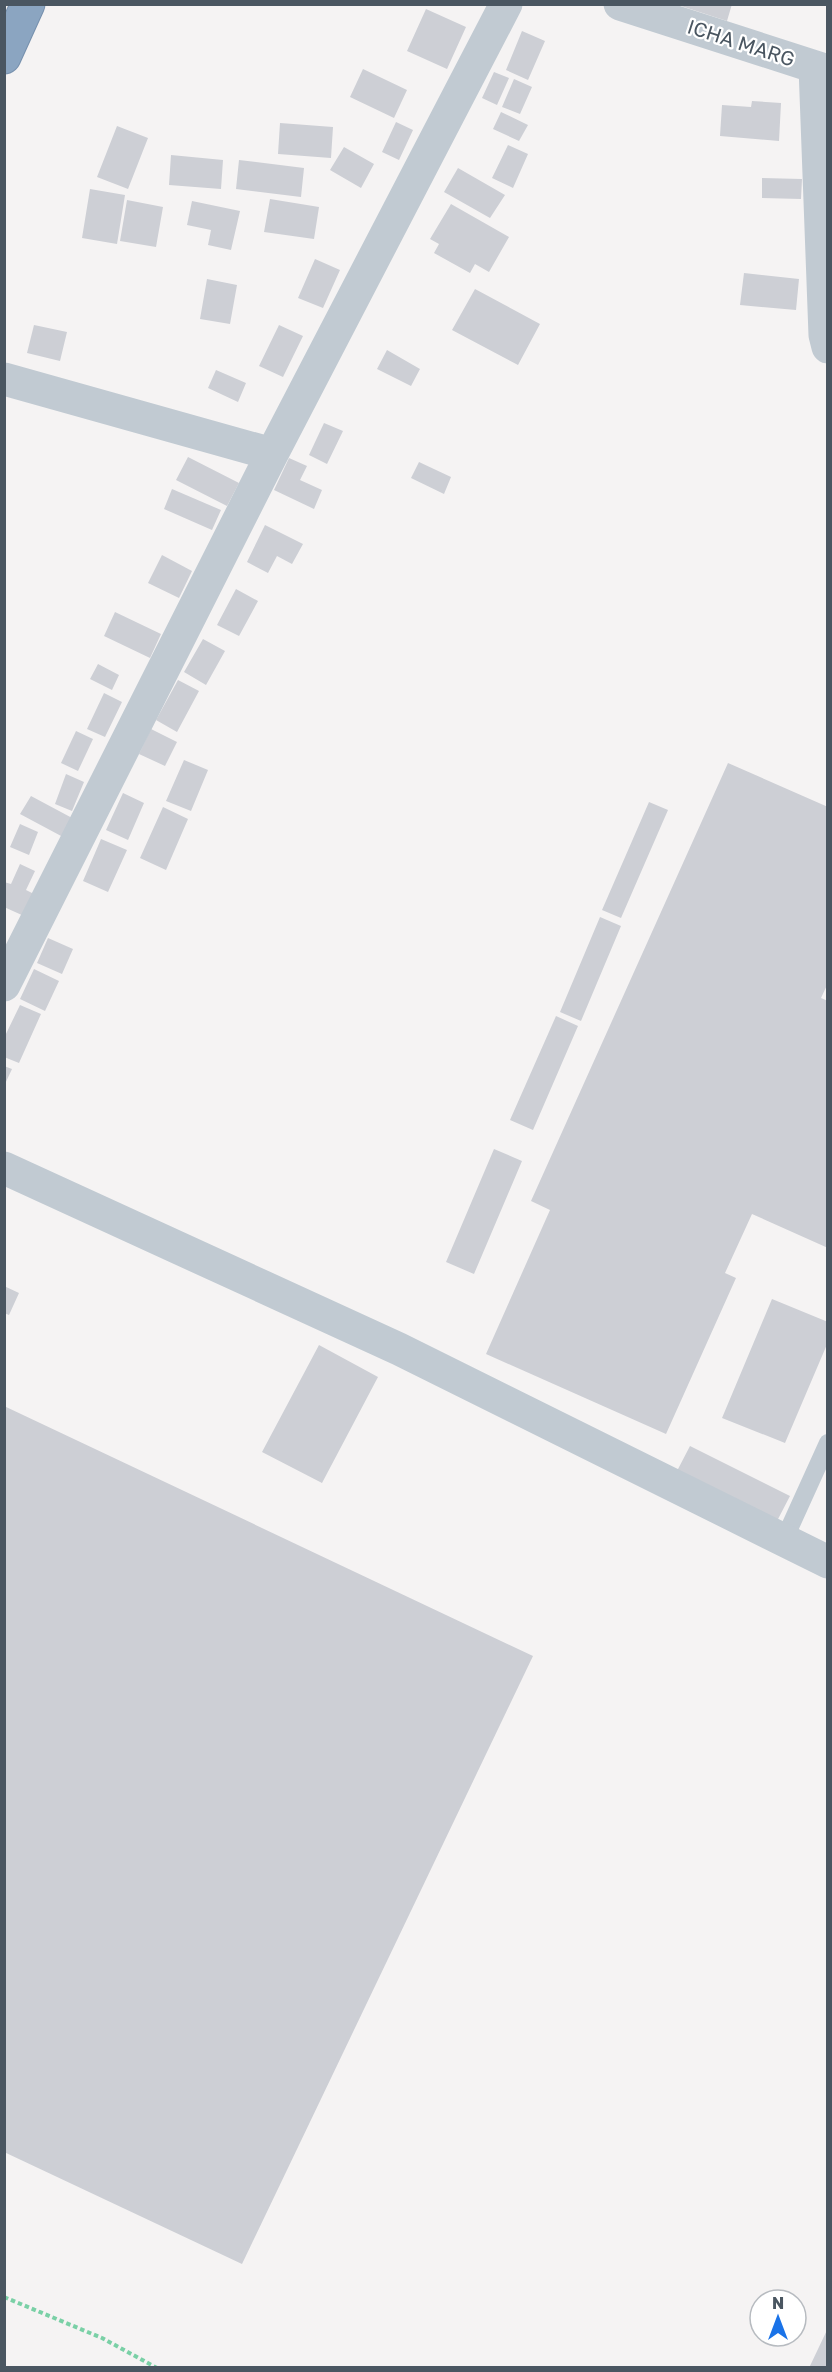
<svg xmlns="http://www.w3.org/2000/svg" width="832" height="2372" viewBox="0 0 832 2372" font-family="'Golos Text',sans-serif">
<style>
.building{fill:#cdcfd5}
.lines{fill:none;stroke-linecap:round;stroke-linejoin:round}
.highway-casing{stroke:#7690ad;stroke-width:35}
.path{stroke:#7ad0a6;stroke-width:4;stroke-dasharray:4.5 3;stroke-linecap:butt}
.lane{stroke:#c1cad2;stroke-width:18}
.street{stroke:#c1cad2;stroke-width:33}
.highway{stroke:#8ba5c1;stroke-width:33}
.labels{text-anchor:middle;stroke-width:4.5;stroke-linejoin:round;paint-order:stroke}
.street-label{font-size:20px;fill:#4a5661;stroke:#fff}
</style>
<rect width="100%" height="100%" fill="#f5f3f3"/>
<path class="building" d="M675,4H732L727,21Z
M426,9L466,27L447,69L407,51Z
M522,31L545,41L528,80L506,70Z
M363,69L407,90L394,118L350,97Z
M494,72L509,78L497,105L482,98Z
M514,79L532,87L520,114L502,107Z
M752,101L781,103L779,141L720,136L722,105L751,107Z
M501,112L528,125L519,141L493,129Z
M396,122L413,130L399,160L382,152Z
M280,123L333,127L331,158L278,154Z
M117,126L148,138L128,189L97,177Z
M508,145L528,154L513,188L492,178Z
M344,147L374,164L361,188L330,170Z
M171,155L223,160L221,189L169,185Z
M239,160L304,168L301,197L236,189Z
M458,168L505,195L490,218L444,192Z
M762,178L802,179L801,199L762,198Z
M90,189L125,195L117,244L82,238Z
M270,199L319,207L314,239L264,232Z
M127,200L163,207L156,247L120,241Z
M192,201L240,211L231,250L208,245L211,230L187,225Z
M451,204L509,237L489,272L475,264L470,273L434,253L439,244L430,239Z
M315,259L340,270L323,308L298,298Z
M744,273L799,279L796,310L740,305Z
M207,279L237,285L230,324L200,319Z
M475,289L540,324L518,365L452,330Z
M34,325L67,332L60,361L27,353Z
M279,325L303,336L283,377L259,366Z
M387,350L420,369L411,386L377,369Z
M216,370L246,383L238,402L208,388Z
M324,423L343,431L327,464L309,455Z
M188,457L239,483L227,506L176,480Z
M289,458L307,466L300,480L322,490L314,509L274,490Z
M419,462L451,477L444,494L411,478Z
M172,489L221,510L212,530L164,509Z
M265,525L303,544L292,564L277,556L268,573L247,562Z
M162,555L192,571L179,598L148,583Z
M236,589L258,601L239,636L217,625Z
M115,612L161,634L150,658L104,636Z
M203,639L225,651L206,685L184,672Z
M98,664L119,675L112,690L90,679Z
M178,680L199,691L177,732L156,720Z
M104,693L122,702L105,737L87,729Z
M151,729L177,742L165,766L139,754Z
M76,731L93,739L78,771L61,763Z
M184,760L208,770L191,811L166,801Z
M728,763L828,807V983L821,998L828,1001V1248L752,1214L725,1273L736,1278L666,1434L486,1354L550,1210L531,1201Z
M66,774L84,782L72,811L55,804Z
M123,793L144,803L128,840L106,830Z
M31,796L74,819L63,837L20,814Z
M649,802L668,810L621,918L602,910Z
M163,807L188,819L166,870L140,858Z
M20,824L38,832L29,855L10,847Z
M101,839L127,850L108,892L83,881Z
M20,864L35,871L26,890L34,894L24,916L4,907V882L11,884Z
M600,917L621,926L581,1021L560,1012Z
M48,938L73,949L62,974L37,963Z
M34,969L59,981L45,1011L20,999Z
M20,1005L41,1014L19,1063L4,1057V1038Z
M556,1016L578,1026L533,1130L510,1120Z
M4,1066L12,1069L4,1086Z
M494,1149L522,1161L474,1274L446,1262Z
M4,1286L19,1293L9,1315L4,1313Z
M772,1299L828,1322V1342L785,1443L722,1418Z
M319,1345L378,1377L322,1483L262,1452Z
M4,1406L533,1656L242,2264L4,2152Z
M690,1446L790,1496L777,1521L677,1471Z
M828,2328V2368H809Z"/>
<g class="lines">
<defs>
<path id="highway" d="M4,57L28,4"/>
</defs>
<use href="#highway" class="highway-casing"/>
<path class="path" d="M4,2297L102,2338L157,2368"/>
<path class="lane" d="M784,1540L828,1443"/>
<path class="street" d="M620,4L828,71
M815,67L825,335L828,347
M4,379L272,454
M4,985L272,454L506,4
M4,1168L399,1349L828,1562"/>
<use href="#highway" class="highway"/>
</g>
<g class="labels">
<g class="street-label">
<text transform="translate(741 43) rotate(18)" y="7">ICHA MARG</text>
</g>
</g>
<rect width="832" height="2372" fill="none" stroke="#4a5661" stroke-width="12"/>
<g transform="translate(778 2318)"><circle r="28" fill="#ffffff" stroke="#b7bbc0" stroke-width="1.5"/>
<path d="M0-4.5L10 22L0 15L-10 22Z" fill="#1a73e8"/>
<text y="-9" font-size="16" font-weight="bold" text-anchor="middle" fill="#4a5661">N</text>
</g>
</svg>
